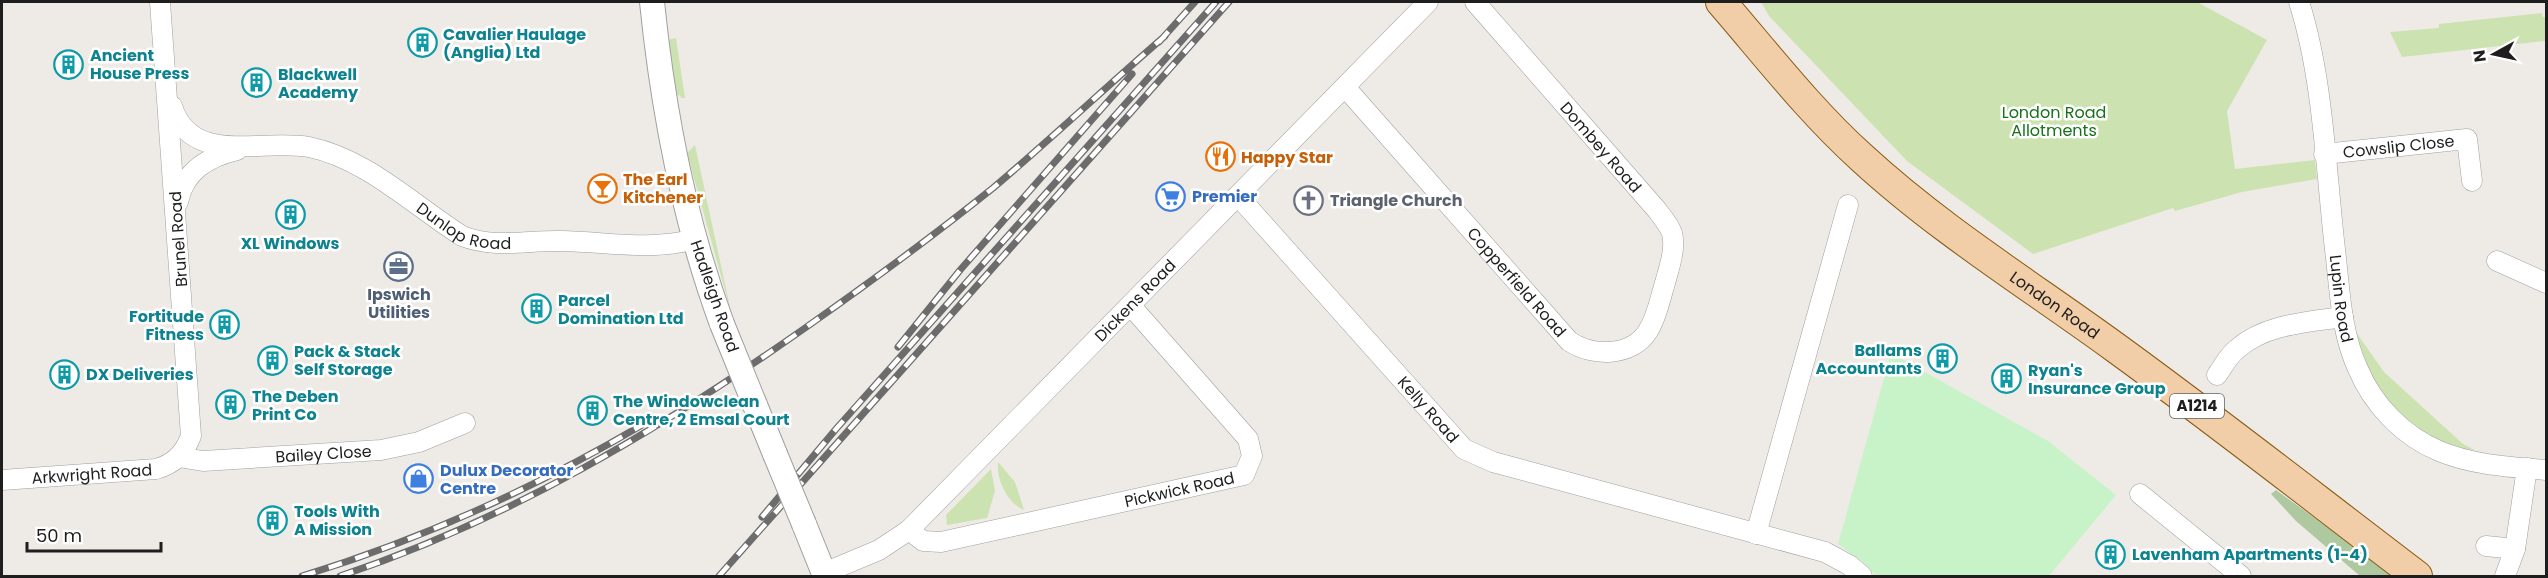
<svg xmlns="http://www.w3.org/2000/svg" width="2548" height="578" viewBox="0 0 2548 578" font-family="Poppins,sans-serif">
<style>
.grass{fill:#cce3b1}
.forest{fill:#aec99f}
.park{fill:#c8f3c9}
.lines{fill:none;stroke-linecap:round;stroke-linejoin:round}
.minor-casing{stroke:#9f9f9f;stroke-width:21}
.tertiary-casing{stroke:#9f9f9f;stroke-width:26}
.primary-casing{stroke:#885a11;stroke-width:32}
.minor{stroke:#fff;stroke-width:20}
.tertiary{stroke:#fff;stroke-width:24}
.primary{stroke:#f1cea8;stroke-width:30}
.rail-casing{stroke:#6c6c6c;stroke-width:7}
.rail{stroke:#fff;stroke-width:4.5;stroke-dasharray:14;stroke-linecap:butt}
.tertiary-bridge-casing{stroke:#9f9f9f;stroke-width:26;stroke-linecap:butt}
.tertiary-bridge{stroke:#fff;stroke-width:24}
.labels{text-anchor:middle;stroke-width:5;stroke-linejoin:round;paint-order:stroke}
.shield{fill:#fff;stroke:#626262;stroke-width:1.5}
.shield-label{font-size:15px;font-weight:bold;fill:#1e1e1e}
.culture-label{font-size:16px;font-weight:bold;fill:#0d838f;stroke:#fff;text-anchor:start}
.park-label{font-size:16px;fill:#18711b;stroke:#fff}
.street-label{font-size:16px;fill:#1e1e1e;stroke:#fff}
.food-label{font-size:16px;font-weight:bold;fill:#c56008;stroke:#fff;text-anchor:start}
.shop-label{font-size:16px;font-weight:bold;fill:#366cbe;stroke:#fff;text-anchor:start}
.worship-label{font-size:16px;font-weight:bold;fill:#5b616d;stroke:#fff;text-anchor:start}
.service-label{font-size:16px;font-weight:bold;fill:#4e5e75;stroke:#fff}
</style>
<rect width="100%" height="100%" fill="#eeebe6"/>
<path class="grass" d="M1761,2H2197L2267,40L2227,111L2235,169L2315,160L2317,179L2242,192L2175,211L2173,208L2033,254L1907,161L1769,16Z
M2542,13L2543,17H2546V52L2545,41L2402,57L2390,32L2439,28V24Z
M676,38L685,98H681L680,95L676,96L667,40Z
M695,145L731,312L687,153Z
M2356,332L2384,372L2463,444L2475,450L2459,448L2424,435L2383,399L2356,344Z
M998,462L1015,482L1024,510C1007,503 996,479 998,462Z
M991,469L995,491L987,518L947,525L946,515Z"/>
<path class="forest" d="M2276,490L2395,576H2360L2296,521L2271,494Z"/>
<path class="park" d="M1891,353L2048,441L2116,495L2049,576H1876L1864,563L1838,544Z"/>
<g class="lines">
<defs>
<g id="minor">
<path id="s1" d="M2299,2C2324,80 2326,176 2336,258C2340,295 2342,335 2358,369C2373,405 2403,436 2439,451C2472,465 2511,467 2546,470"/>
<path id="s2" d="M1345,87L1569,341C1592,357 1632,357 1648,331C1657,317 1660,299 1665,283C1669,268 1676,249 1672,233C1669,225 1662,217 1657,210L1475,2"/>
<path id="s3" d="M172,106C191,167 262,138 309,147C367,159 413,205 462,236C495,249 528,240 562,241C609,242 649,251 696,239"/>
<path id="s4" d="M2324,154L2467,139L2472,181"/>
<path id="s5" d="M1238,196L1464,449L1493,462L1825,552L1849,565L1862,576"/>
<path d="M178,202C184,171 208,157 237,150"/>
<path d="M2497,261L2546,283"/>
<path d="M2217,375C2223,367 2228,356 2237,349C2265,324 2308,322 2343,317"/>
<path id="s6" d="M178,457L203,461L381,450L419,442L465,423"/>
<path id="s7" d="M2,480L156,469C174,464 184,454 191,436L160,2"/>
<path d="M2140,494L2241,576"/>
<path id="s8" d="M909,530L923,541L941,542L1244,475L1252,456L1248,439L1131,306"/>
<path d="M1756,534L1848,205"/>
<path d="M2486,546L2515,549"/>
<path id="s9" d="M824,573L879,550L909,530L1428,2"/>
<path d="M2505,576L2515,549L2527,468"/>
</g>
<path id="tertiary" d="M652,2C663,110 684,221 722,324
M755,405L775,454
M804,524L825,576"/>
<g id="primary">
<path id="s10" d="M1721,2C1766,54 1810,111 1861,157C1939,229 2031,286 2116,348C2218,422 2317,500 2417,576"/>
</g>
</defs>
<use href="#minor" class="minor-casing"/>
<use href="#tertiary" class="tertiary-casing"/>
<use href="#primary" class="primary-casing"/>
<use href="#minor" class="minor"/>
<use href="#tertiary" class="tertiary"/>
<use href="#primary" class="primary"/>
<defs>
<path id="rail" d="M1159,42L1195,2
M898,347L961,269L1132,74
M762,517L836,429L1216,2
M302,576C420,540 535,488 642,425
M340,576C508,520 660,430 805,328C869,283 932,237 993,188C1051,139 1107,86 1165,36
M719,576L1229,2"/>
</defs>
<use href="#rail" class="rail-casing"/>
<use href="#rail" class="rail"/>
<defs>
<path id="tertiary-bridge" d="M722,324L755,405
M775,454L804,524"/>
</defs>
<use href="#tertiary-bridge" class="tertiary-bridge-casing"/>
<use href="#tertiary-bridge" class="tertiary-bridge"/>
</g>
<defs>
<symbol id="building-ring" viewBox="-11 -11 22 22"><circle r="9.5" fill="#fff" stroke="#0f9aa8" stroke-width="1.5"/><path d="M-4-6H4V6H1V3H-1V6H-4ZM-2.5-4.3h1.7v1.8h-1.7ZM.8-4.3h1.7v1.8H.8ZM-2.5-1h1.7V.8h-1.7ZM.8-1h1.7V.8H.8Z" fill="#0f9aa8"/></symbol>
<symbol id="restaurant-ring" viewBox="-11 -11 22 22"><circle r="9.5" fill="#fff" stroke="#e8710a" stroke-width="1.5"/><path d="M-5-6h1v4h1v-4h1v4h1v-4h1v5L-1.5 .5V6h-2V.5L-5-1ZM5-6V6H3V1.5H1.5Q1.5-4 5-6Z" fill="#e8710a"/></symbol>
<symbol id="bar-ring" viewBox="-11 -11 22 22"><circle r="9.5" fill="#fff" stroke="#e8710a" stroke-width="1.5"/><path d="M-6-5H6L.8 .8V4.5H3.5V6h-7V4.5H-.8V.8Z" fill="#e8710a"/></symbol>
<symbol id="supermarket-ring" viewBox="-11 -11 22 22"><circle r="9.5" fill="#fff" stroke="#3f7fe0" stroke-width="1.5"/><path d="M-6-5.5h2.5l.6 2H6L4.5 2H-2.5L-4.4-4H-6ZM-1.5 3.2a1.3 1.3 0 1 0 .1 0ZM3 3.2a1.3 1.3 0 1 0 .1 0Z" fill="#3f7fe0"/></symbol>
<symbol id="church-ring" viewBox="-11 -11 22 22"><circle r="9.5" fill="#fff" stroke="#6b7280" stroke-width="1.5"/><path d="M-1.2-6h2.4v3.5h3.3v2.4h-3.3V6h-2.4V-.1h-3.3v-2.4h3.3Z" fill="#6b7280"/></symbol>
<symbol id="office-ring" viewBox="-11 -11 22 22"><circle r="9.5" fill="#fff" stroke="#5c6f8a" stroke-width="1.5"/><path d="M-6-3h4V-5.5h4V-3h4V5H-6ZM-1-4.5V-3h2v-1.5ZM-6 0V1H6V0Z" fill="#5c6f8a"/></symbol>
<symbol id="shop-ring" viewBox="-11 -11 22 22"><circle r="9.5" fill="#fff" stroke="#3f7fe0" stroke-width="1.5"/><path d="M-5-2.5h2.3a2.7 3.5 0 0 1 5.4 0H5L5.5 6h-11ZM-1.5-2.5h3a1.5 2.3 0 0 0-3 0Z" fill="#3f7fe0"/></symbol>
</defs>
<g fill-rule="evenodd">
<use href="#building-ring" x="406" y="26" width="33" height="33"/>
<use href="#building-ring" x="52" y="48" width="33" height="33"/>
<use href="#building-ring" x="240" y="66" width="33" height="33"/>
<use href="#restaurant-ring" x="1204" y="140" width="33" height="33"/>
<use href="#bar-ring" x="586" y="172" width="33" height="33"/>
<use href="#supermarket-ring" x="1154" y="180" width="33" height="33"/>
<use href="#church-ring" x="1292" y="184" width="33" height="33"/>
<use href="#building-ring" x="274" y="198" width="33" height="33"/>
<use href="#office-ring" x="382" y="250" width="33" height="33"/>
<use href="#building-ring" x="520" y="292" width="33" height="33"/>
<use href="#building-ring" x="208" y="308" width="33" height="33"/>
<use href="#building-ring" x="1926" y="342" width="33" height="33"/>
<use href="#building-ring" x="256" y="344" width="33" height="33"/>
<use href="#building-ring" x="48" y="358" width="33" height="33"/>
<use href="#building-ring" x="1990" y="362" width="33" height="33"/>
<use href="#building-ring" x="214" y="388" width="33" height="33"/>
<use href="#building-ring" x="576" y="394" width="33" height="33"/>
<use href="#shop-ring" x="402" y="462" width="33" height="33"/>
<use href="#building-ring" x="256" y="504" width="33" height="33"/>
<use href="#building-ring" x="2094" y="538" width="33" height="33"/>
</g>
<g class="labels">
<rect class="shield" x="2170" y="394" width="54" height="24" rx="4.5"/>
<g class="shield-label">
<text x="2197" y="411">A1214</text>
</g>
<g class="culture-label">
<text x="443" y="40">Cavalier Haulage<tspan x="443" dy="18">(Anglia) Ltd</tspan></text>
<text x="90" y="61">Ancient<tspan x="90" dy="18">House Press</tspan></text>
<text x="278" y="80">Blackwell<tspan x="278" dy="18">Academy</tspan></text>
<text x="290" y="249" text-anchor="middle">XL Windows</text>
<text x="558" y="306">Parcel<tspan x="558" dy="18">Domination Ltd</tspan></text>
<text x="204" y="322" text-anchor="end">Fortitude<tspan x="204" dy="18">Fitness</tspan></text>
<text x="1922" y="356" text-anchor="end">Ballams<tspan x="1922" dy="18">Accountants</tspan></text>
<text x="294" y="357">Pack &amp; Stack<tspan x="294" dy="18">Self Storage</tspan></text>
<text x="2028" y="376">Ryan's<tspan x="2028" dy="18">Insurance Group</tspan></text>
<text x="86" y="380">DX Deliveries</text>
<text x="252" y="402">The Deben<tspan x="252" dy="18">Print Co</tspan></text>
<text x="613" y="407">The Windowclean<tspan x="613" dy="18">Centre, 2 Emsal Court</tspan></text>
<text x="294" y="517">Tools With<tspan x="294" dy="18">A Mission</tspan></text>
<text x="2132" y="560">Lavenham Apartments (1-4)</text>
</g>
<g class="park-label">
<text x="2054" y="118">London Road<tspan x="2054" dy="18">Allotments</tspan></text>
</g>
<g class="street-label">
<text dy="6" stroke="none"><textPath href="#s4" startOffset="75">Cowslip Close</textPath></text>
<text transform="translate(1601 147) rotate(49)" y="6">Dombey Road</text>
<text dy="6" stroke="none"><textPath href="#s3" startOffset="332">Dunlop Road</textPath></text>
<text transform="translate(178 239) rotate(-94)" y="6">Brunel Road</text>
<text dy="6" stroke="none"><textPath href="#s2" startOffset="260">Copperfield Road</textPath></text>
<text transform="translate(715 296) rotate(71)" y="6">Hadleigh Road</text>
<text dy="6" stroke="none"><textPath href="#s1" startOffset="300">Lupin Road</textPath></text>
<text dy="6" stroke="none"><textPath href="#s9" startOffset="418">Dickens Road</textPath></text>
<text dy="6" stroke="none"><textPath href="#s10" startOffset="453">London Road</textPath></text>
<text dy="6" stroke="none"><textPath href="#s5" startOffset="286">Kelly Road</textPath></text>
<text dy="6" stroke="none"><textPath href="#s6" startOffset="146">Bailey Close</textPath></text>
<text dy="6" stroke="none"><textPath href="#s7" startOffset="90">Arkwright Road</textPath></text>
<text dy="6" stroke="none"><textPath href="#s8" startOffset="280">Pickwick Road</textPath></text>
</g>
<g class="food-label">
<text x="1241" y="163">Happy Star</text>
<text x="623" y="185">The Earl<tspan x="623" dy="18">Kitchener</tspan></text>
</g>
<g class="shop-label">
<text x="1192" y="202">Premier</text>
<text x="440" y="476">Dulux Decorator<tspan x="440" dy="18">Centre</tspan></text>
</g>
<g class="worship-label">
<text x="1330" y="206">Triangle Church</text>
</g>
<g class="service-label">
<text x="399" y="300">Ipswich<tspan x="399" dy="18">Utilities</tspan></text>
</g>
</g>
<rect width="2548" height="578" fill="none" stroke="#1e1e1e" stroke-width="6"/>
<g transform="translate(2494 54) rotate(262)" stroke="#ffffff" stroke-width="4.5" paint-order="stroke">
<path d="M0-4.5L10 22L0 15L-10 22Z" fill="#1e1e1e"/>
<text y="-9" font-size="16" font-weight="bold" text-anchor="middle" fill="#1e1e1e">N</text>
</g>
<path d="M27 542v9h134v-9" fill="none" stroke="#1e1e1e" stroke-width="3"/>
<text x="36" y="542" font-size="18" fill="#1e1e1e" stroke="#ffffff" stroke-width="4.5" paint-order="stroke">50 m</text>
</svg>
